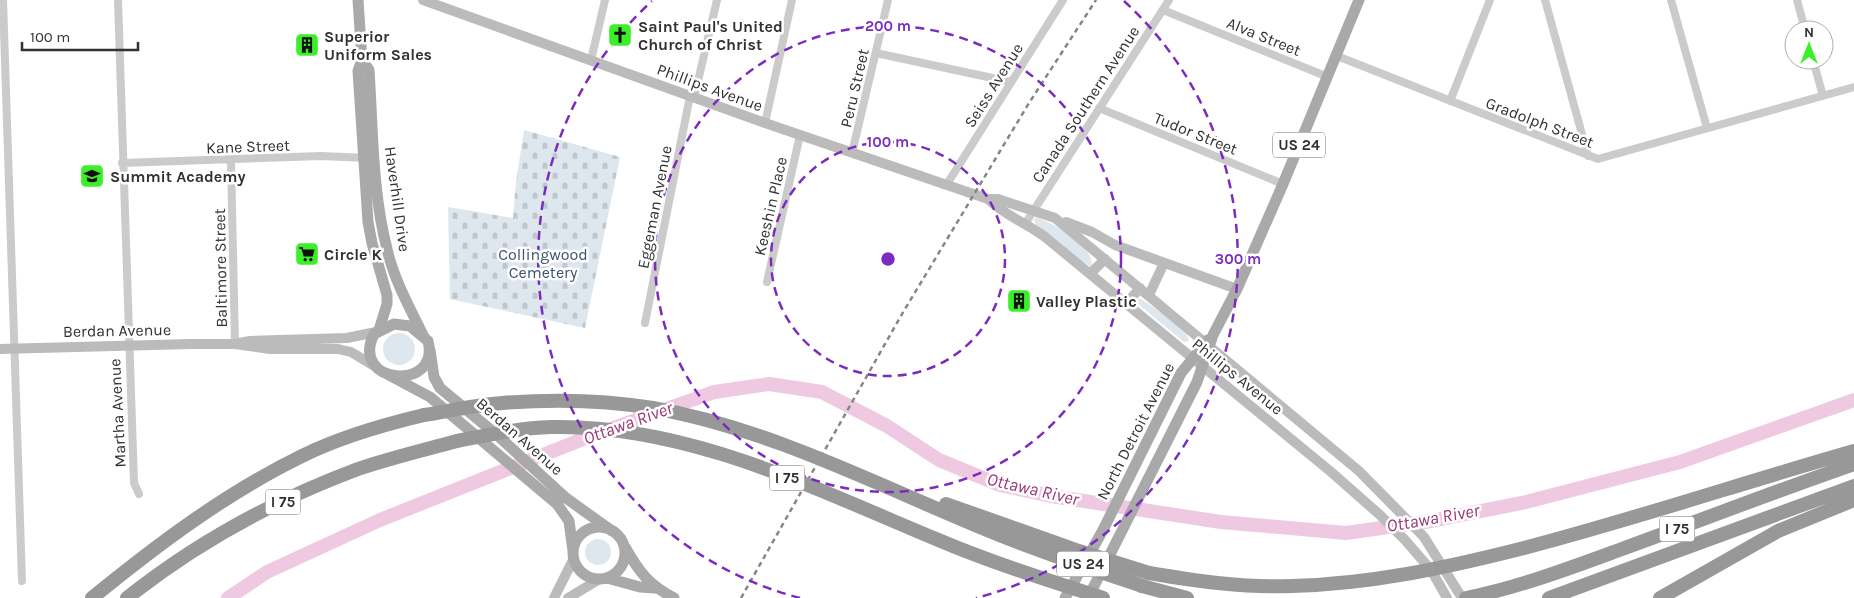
<svg xmlns="http://www.w3.org/2000/svg" width="1854" height="598" viewBox="0 0 1854 598" font-family="Karla,sans-serif">
<style>
.green{fill:#dee7ee}
.cemetery{fill:url(#cemetery-stones)}
.lines{fill:none;stroke-linecap:round;stroke-linejoin:round}
.river{stroke:#efc9e1;stroke-width:14}
.street{stroke:#cbcbcb;stroke-width:8}
.secondary{stroke:#bbb;stroke-width:10}
.primary{stroke:#a9a9a9;stroke-width:11}
.highway{stroke:#989898;stroke-width:14}
.rail{stroke:#868686;stroke-width:2.5;stroke-dasharray:5 4;stroke-linecap:butt}
.highway-bridge{stroke:#989898;stroke-width:14}
.ring{fill:none;stroke:#7b2cbf;stroke-width:2.5;stroke-dasharray:9 6}
.labels{text-anchor:middle;stroke-width:5;stroke-linejoin:round;paint-order:stroke}
.shield{fill:#fff;stroke:#6f6f6f;stroke-width:1}
.shield-label{font-size:15px;font-weight:bold;fill:#313131}
.poi-label{font-size:16px;font-weight:bold;fill:#313131;stroke:#fff;text-anchor:start}
.street-label{font-size:16px;fill:#313131;stroke:#fff}
.park-label{font-size:16px;fill:#3a5470;stroke:#fff}
.water-label{font-size:18px;font-style:italic;fill:#993875;stroke:#fff}
.centre{fill:#7b2cbf;stroke:#fff;stroke-width:2.5}
.ring-label{font-size:15px;text-anchor:middle;font-weight:bold;fill:#7b2cbf;stroke:#fff;stroke-width:5;stroke-linejoin:round;paint-order:stroke}
</style>
<defs>
<pattern id="cemetery-stones" width="16" height="16" patternUnits="userSpaceOnUse" patternTransform="scale(1.25)"><rect width="16" height="16" fill="#dee7ee"/><path d="M2 7V4a2 2 0 0 1 4 0v3zM10 15v-3a2 2 0 0 1 4 0v3z" fill="#bfc7cd"/></pattern>
</defs>
<rect width="100%" height="100%" fill="#fff"/>
<path class="green" d="M1036,217C1057,226 1093,242 1092,268L1037,227L1034,220Z
M1138,299H1141C1153,308 1188,326 1189,341L1184,342L1137,303Z
M383 349a16 16 0 1 1 32 0a16 16 0 1 1-32 0Z
M585 552a13 13 0 1 1 26 0a13 13 0 1 1-26 0Z"/>
<path class="cemetery" d="M524,130L620,157L585,328L450,299L448,207L513,218L516,182Z"/>
<g class="lines">
<path class="river" d="M228,598L267,572L380,520L588,437L714,392L769,384L822,392L887,426L939,460L1000,485L1051,496L1221,522L1346,533L1431,521L1526,502L1680,462L1854,400"/>
<path class="street" d="M3,0L22,581
M118,0L134,483L139,494
M1545,0L1588,156
M1671,0L1707,128
M1797,0L1805,30
M1163,10L1328,77
M876,53L1011,82
M1337,56L1598,159L1854,87
M591,60L605,0
M1813,60L1823,96
M694,98L717,0
M1450,101L1490,0
M1099,108L1283,184
M765,123L792,0
M852,153L888,0
M231,161L235,344
M122,163L321,156L368,158
M947,184L1063,0
M1025,224L1169,0
M767,282L800,135
M645,323L690,96"/>
<path class="secondary" d="M423,0L765,123L988,199H998L1055,218L1359,471L1424,537L1462,598
M988,199C1005,216 1027,223 1045,237L1330,471L1380,515L1405,540L1431,570L1447,598
M1066,222L1092,232L1115,245L1237,289
M1090,274L1105,259
M1149,295L1164,263
M1126,304L1140,288
M239,343L250,341L347,338L376,332
M0,349L191,344H235L270,349H338L351,352L376,367
M554,598L573,560
M568,598L598,580"/>
<path class="primary" d="M358,0L362,60L358,71L368,222L372,243L387,295V304L379,330
M362,60L369,70C373,129 372,191 387,249C394,280 410,308 424,337
M394,324L410,326L428,341C441,392 349,385 374,334Z
M430,350L434,377L440,388L497,435L566,498L612,531
M387,374L430,397L557,504L569,521L573,551
M573 553a26 26 0 1 1 52 0a26 26 0 1 1-52 0Z
M625,547C639,572 649,585 674,598
M607,578L640,587L655,588
M1065,598L1103,530L1181,373L1208,340
M1088,598L1197,382L1213,335L1237,289L1283,184L1359,0"/>
<path class="highway" d="M1149,573C1196,581 1244,588 1292,586C1370,584 1445,568 1520,549C1632,520 1742,483 1854,451
M1142,586L1187,598
M92,598C157,545 226,493 302,456C340,437 382,425 424,415
M127,598C196,543 275,500 358,469C390,458 424,450 457,441
M1466,598C1520,587 1570,568 1622,549C1699,521 1776,491 1854,464
M1549,598L1854,486
M1660,598L1778,531L1854,500"/>
<path class="rail" d="M741,598L902,314L1029,103L1096,0"/>
<path class="highway-bridge" d="M424,415C449,411 476,405 502,403C551,399 604,400 653,408C772,429 881,487 992,532C1041,552 1092,569 1142,586
M457,441C488,435 519,428 551,427C687,424 813,488 936,539C990,562 1047,580 1103,598
M946,504L1079,551L1149,573"/>
</g>
<g class="ring">
<circle cx="888" cy="259" r="117"/>
<circle cx="888" cy="259" r="233"/>
<path d="M800 598A350 350 0 0 1 652 1M1124 1A350 350 0 0 1 976 598"/>
</g>
<defs>
<symbol id="church-square" viewBox="-11 -11 22 22"><rect x="-9" y="-9" width="18" height="18" rx="4" fill="#3bf02a" stroke="#fff"/><path d="M-1.2-6h2.4v3.5h3.3v2.4h-3.3V6h-2.4V-.1h-3.3v-2.4h3.3Z" fill="#111"/></symbol>
<symbol id="building-square" viewBox="-11 -11 22 22"><rect x="-9" y="-9" width="18" height="18" rx="4" fill="#3bf02a" stroke="#fff"/><path d="M-4-6H4V6H1V3H-1V6H-4ZM-2.5-4.3h1.7v1.8h-1.7ZM.8-4.3h1.7v1.8H.8ZM-2.5-1h1.7V.8h-1.7ZM.8-1h1.7V.8H.8Z" fill="#111"/></symbol>
<symbol id="school-square" viewBox="-11 -11 22 22"><rect x="-9" y="-9" width="18" height="18" rx="4" fill="#3bf02a" stroke="#fff"/><path d="M0-5L7-2L0 1L-7-2ZM-4 1L0 2.5L4 1V4Q0 6-4 4Z" fill="#111"/></symbol>
<symbol id="supermarket-square" viewBox="-11 -11 22 22"><rect x="-9" y="-9" width="18" height="18" rx="4" fill="#3bf02a" stroke="#fff"/><path d="M-6-5.5h2.5l.6 2H6L4.5 2H-2.5L-4.4-4H-6ZM-1.5 3.2a1.3 1.3 0 1 0 .1 0ZM3 3.2a1.3 1.3 0 1 0 .1 0Z" fill="#111"/></symbol>
</defs>
<g fill-rule="evenodd">
<use href="#church-square" x="606" y="21" width="28" height="28"/>
<use href="#building-square" x="293" y="31" width="28" height="28"/>
<use href="#school-square" x="78" y="162" width="28" height="28"/>
<use href="#supermarket-square" x="293" y="240" width="28" height="28"/>
<use href="#building-square" x="1005" y="287" width="28" height="28"/>
</g>
<g class="labels">
<g class="shield">
<rect x="1273" y="132.5" width="52" height="25" rx="4"/>
<rect x="769.5" y="465.5" width="35" height="25" rx="4"/>
<rect x="265.5" y="489.5" width="35" height="25" rx="4"/>
<rect x="1659.5" y="516.5" width="35" height="25" rx="4"/>
<rect x="1057" y="551.5" width="52" height="25" rx="4"/>
</g>
<g class="shield-label">
<text x="1299" y="150">US 24</text>
<text x="787" y="483">I 75</text>
<text x="283" y="507">I 75</text>
<text x="1677" y="534">I 75</text>
<text x="1083" y="569">US 24</text>
</g>
<g class="poi-label">
<text x="638" y="32">Saint Paul's United<tspan x="638" dy="18">Church of Christ</tspan></text>
<text x="324" y="42">Superior<tspan x="324" dy="18">Uniform Sales</tspan></text>
<text x="110" y="182">Summit Academy</text>
<text x="324" y="260">Circle K</text>
<text x="1036" y="307">Valley Plastic</text>
</g>
<g class="street-label">
<text transform="translate(1264 36) rotate(22)" y="6">Alva Street</text>
<text transform="translate(993 85) rotate(-58)" y="6">Seiss Avenue</text>
<text transform="translate(710 87) rotate(20)" y="6">Phillips Avenue</text>
<text transform="translate(854 88) rotate(-77)" y="6">Peru Street</text>
<text transform="translate(1085 104) rotate(-57)" y="6">Canada Southern Avenue</text>
<text transform="translate(1540 122) rotate(21)" y="6">Gradolph Street</text>
<text transform="translate(1196 133) rotate(22)" y="6">Tudor Street</text>
<text transform="translate(248 146) rotate(-2)" y="6">Kane Street</text>
<text transform="translate(398 199) rotate(82)" y="6">Haverhill Drive</text>
<text transform="translate(770 206) rotate(-77)" y="6">Keeshin Place</text>
<text transform="translate(654 207) rotate(-79)" y="6">Eggeman Avenue</text>
<text transform="translate(220 268) rotate(-91)" y="6">Baltimore Street</text>
<text transform="translate(117 330) rotate(-1)" y="6">Berdan Avenue</text>
<text transform="translate(1238 376) rotate(39)" y="6">Phillips Avenue</text>
<text transform="translate(117 413) rotate(-93)" y="6">Martha Avenue</text>
<text transform="translate(1135 431) rotate(-63)" y="6">North Detroit Avenue</text>
<text transform="translate(520 436) rotate(41)" y="6">Berdan Avenue</text>
</g>
<g class="park-label">
<text x="543" y="260">Collingwood<tspan x="543" dy="18">Cemetery</tspan></text>
</g>
<g class="water-label">
<text transform="translate(628 423) rotate(-20)" y="6">Ottawa River</text>
<text transform="translate(1033 489) rotate(13)" y="6">Ottawa River</text>
<text transform="translate(1433 518) rotate(-10)" y="6">Ottawa River</text>
</g>
</g>
<circle cx="888" cy="259" r="8" class="centre"/>
<g class="ring-label">
<text x="888" y="31">200 m</text>
<text x="888" y="147">100 m</text>
<text x="1238" y="264">300 m</text>
</g>
<g transform="translate(1809 45)"><circle r="24" fill="#ffffff" stroke="#adadad"/>
<path d="M0-4L9 19L0 12L-9 19Z" fill="#3bf02a"/>
<text y="-8" font-size="14" font-weight="bold" text-anchor="middle" fill="#313131">N</text>
</g>
<path d="M22 42v8h116v-8" fill="none" stroke="#313131" stroke-width="2.5"/>
<text x="30" y="42" font-size="15" fill="#313131" stroke="#ffffff" stroke-width="4" paint-order="stroke">100 m</text>
</svg>
